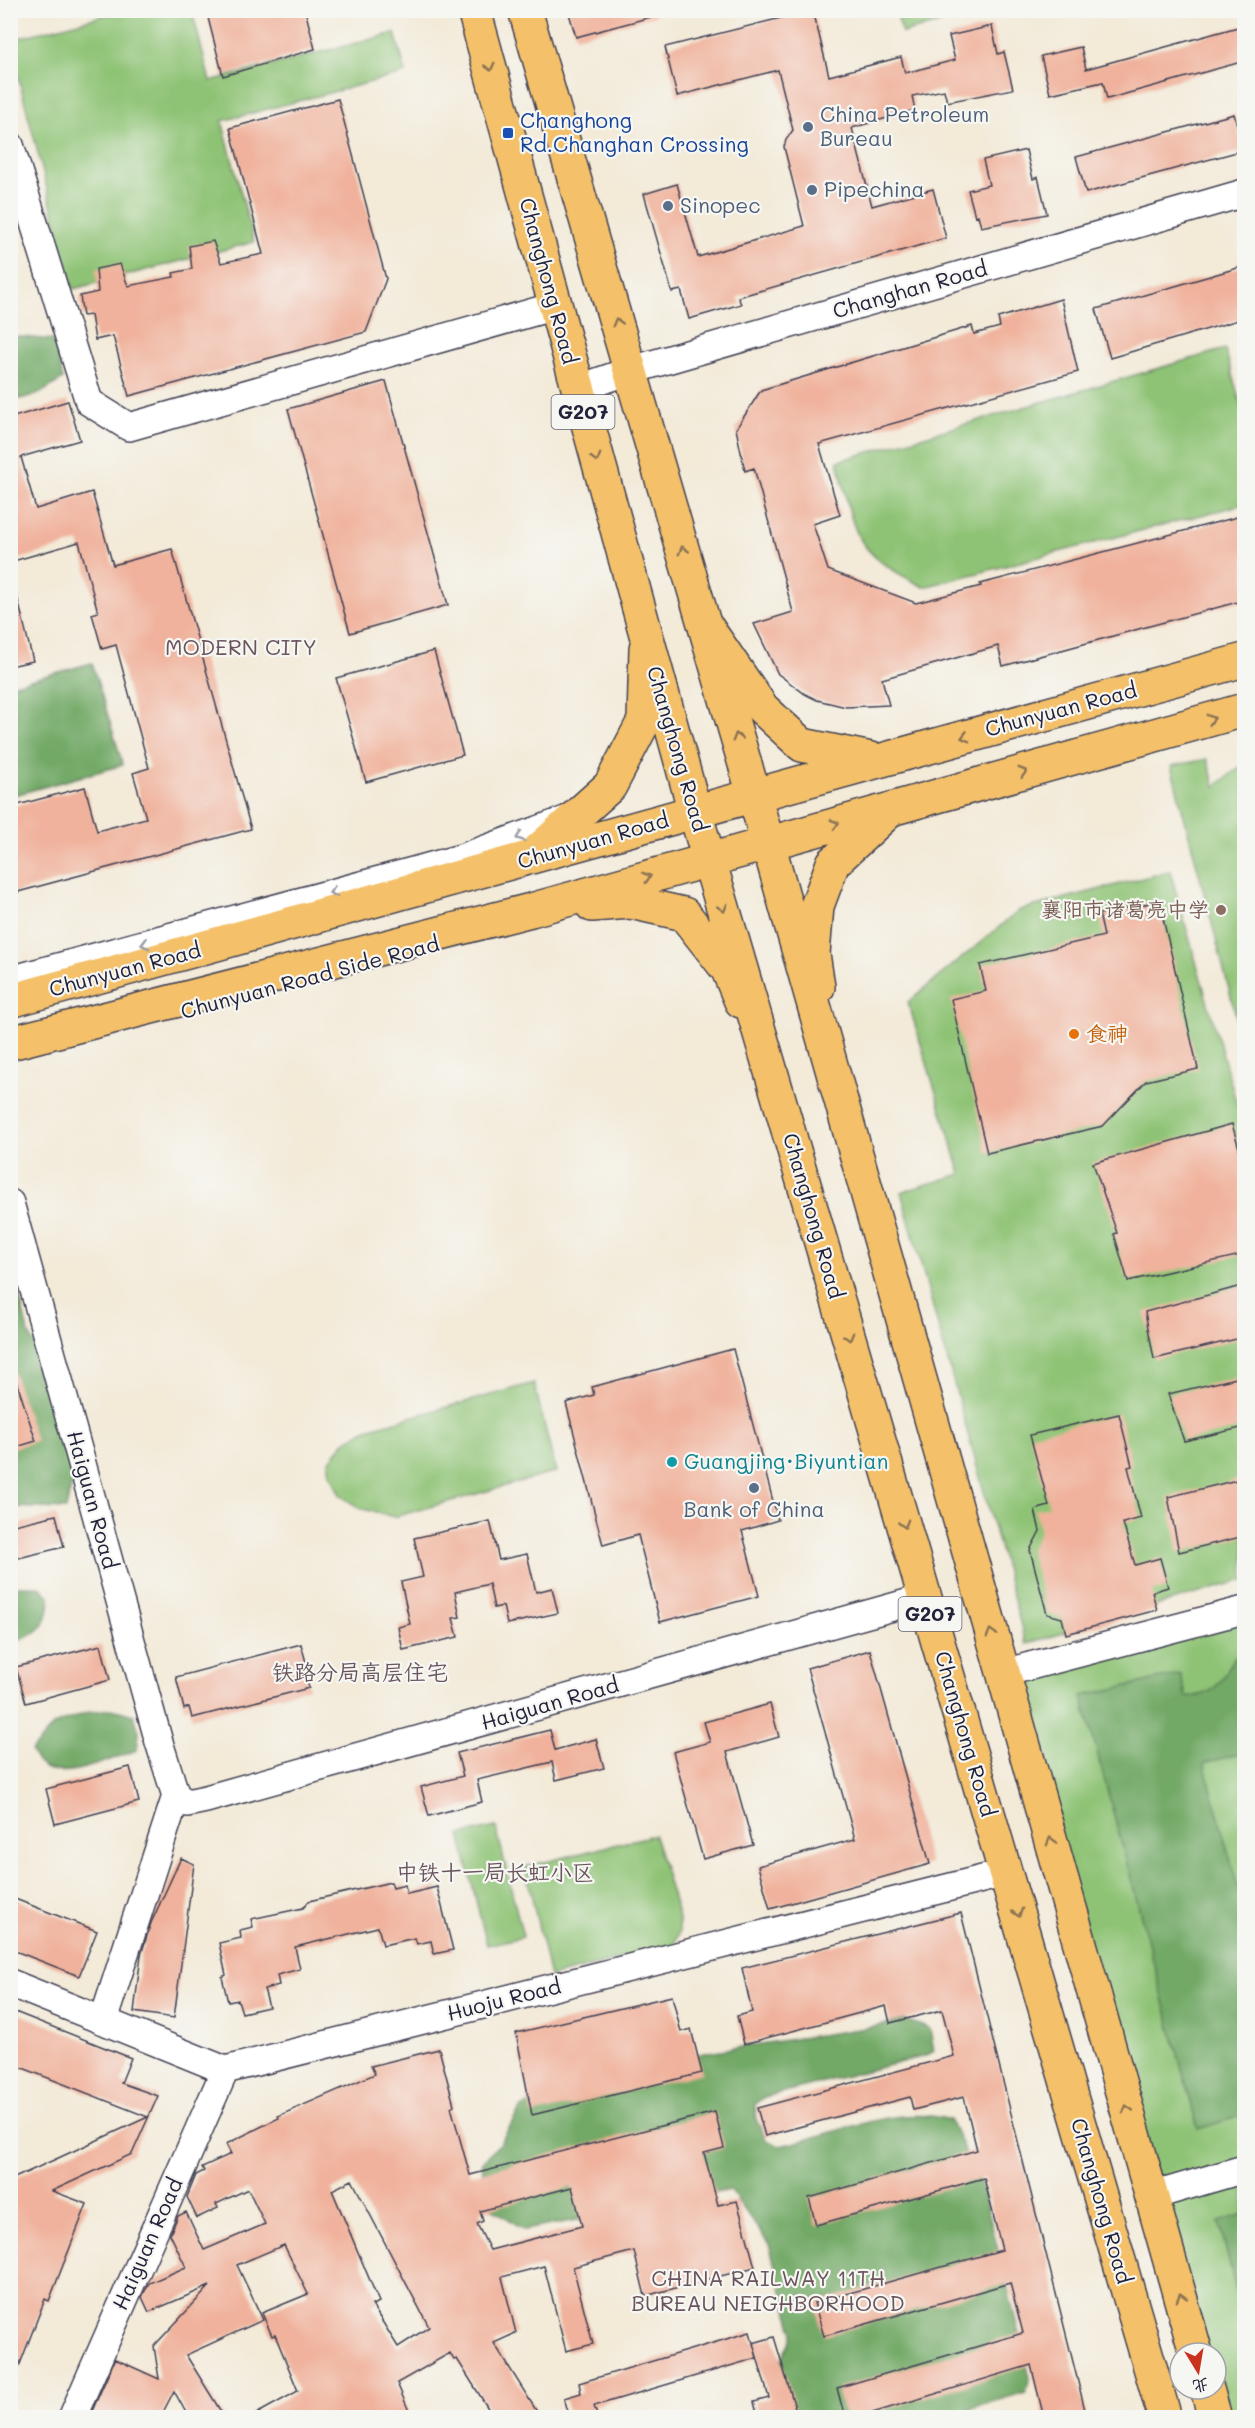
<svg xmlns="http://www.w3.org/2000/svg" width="1255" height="2428" viewBox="0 0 1255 2428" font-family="Mali,'LXGW WenKai TC',sans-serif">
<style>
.green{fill:#8ec375;stroke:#587258;stroke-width:1.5}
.forest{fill:#72a966;stroke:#4a6650;stroke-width:1.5}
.building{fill:#f0b29c;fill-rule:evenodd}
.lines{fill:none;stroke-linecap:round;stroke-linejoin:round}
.minor-casing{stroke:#414053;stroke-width:30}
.major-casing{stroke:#414053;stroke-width:36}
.highway-casing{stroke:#414053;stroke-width:36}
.minor{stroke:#fff;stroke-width:27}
.major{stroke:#f4c16a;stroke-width:33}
.highway{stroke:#f4c16a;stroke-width:33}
.oneway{stroke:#8b7252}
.oneway2{stroke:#9c9ca7}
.service-dot{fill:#5c6f8a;stroke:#f6f6f2;stroke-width:2}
.transit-dot{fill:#1a4fb4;stroke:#f6f6f2;stroke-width:2}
.education-dot{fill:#8d6e63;stroke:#f6f6f2;stroke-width:2}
.food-dot{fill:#e8710a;stroke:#f6f6f2;stroke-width:2}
.culture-dot{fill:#0f9aa8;stroke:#f6f6f2;stroke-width:2}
.labels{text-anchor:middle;stroke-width:4.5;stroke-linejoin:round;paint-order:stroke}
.shield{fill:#f6f6f2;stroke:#626272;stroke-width:1.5}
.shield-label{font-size:20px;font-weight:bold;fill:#22223b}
.service-label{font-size:21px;fill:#4e5e75;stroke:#f6f6f2;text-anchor:start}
.transit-label{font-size:21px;fill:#164399;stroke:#f6f6f2;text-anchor:start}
.street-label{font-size:21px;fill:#22223b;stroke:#f6f6f2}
.education-label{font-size:21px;fill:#785e54;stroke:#f6f6f2;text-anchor:end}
.food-label{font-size:21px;fill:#c56008;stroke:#f6f6f2;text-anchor:start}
.culture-label{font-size:21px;fill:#0d838f;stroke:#f6f6f2;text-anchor:start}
.neighbourhood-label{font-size:22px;fill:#6a545d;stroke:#f6f6f2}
</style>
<rect width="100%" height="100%" fill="#f6f6f2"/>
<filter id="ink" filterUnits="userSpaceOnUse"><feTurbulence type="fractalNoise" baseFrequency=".0167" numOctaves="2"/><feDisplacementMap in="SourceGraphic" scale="12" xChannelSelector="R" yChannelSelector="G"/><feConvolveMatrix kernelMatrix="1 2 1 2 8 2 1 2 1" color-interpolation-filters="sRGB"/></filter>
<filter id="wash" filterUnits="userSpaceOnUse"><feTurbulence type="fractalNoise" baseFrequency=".008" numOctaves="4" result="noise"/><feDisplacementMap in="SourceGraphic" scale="24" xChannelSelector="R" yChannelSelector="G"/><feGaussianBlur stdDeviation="1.35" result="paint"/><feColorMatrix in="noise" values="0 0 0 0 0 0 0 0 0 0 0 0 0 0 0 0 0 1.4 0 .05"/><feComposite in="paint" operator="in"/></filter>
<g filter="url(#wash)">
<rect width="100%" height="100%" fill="#f3ead8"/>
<path class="green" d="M121,11H192L210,81L395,33L406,73L222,121L254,242L73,289L11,49L10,40Z
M896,11V10L987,11L902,33Z
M1225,349L1244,416V504L924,587C851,551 855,536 838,461Z
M1207,759L1215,786L1244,764V1047L1171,766Z
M1170,871L1244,1129V1580L1026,1644L901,1192L961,1174L908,1002L1020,910Z
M534,1383L556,1472L394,1517L359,1508L340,1495L331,1475L329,1462L344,1442L367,1429Z
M1244,1610V2417H1215L1216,2353H1196L1003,1673Z
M496,1827L523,1937L487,1945L460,1835Z
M654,1835L679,1918V1932L674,1945L550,1977L525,1867Z"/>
<path class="forest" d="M11,336L54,340L63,379L39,394L11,401Z
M92,663L123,765L11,796V685Z
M10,1257L28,1332L53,1384L59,1433L75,1470L66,1509L11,1507Z
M16,1586H39L50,1597C49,1629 38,1633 11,1644V1587Z
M1244,1655V1753L1204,1763L1244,1910V2115L1198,2129L1082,1696L1180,1674L1186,1696C1215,1698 1222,1680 1234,1658Z
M112,1709L134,1715L139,1732L137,1750C113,1758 58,1785 38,1763C35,1760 33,1754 31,1751L54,1725L88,1712Z
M906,2020L930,2029L934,2051L925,2056L764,2097L755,2104L756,2119L766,2140L780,2146C835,2135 893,2104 950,2120L983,2190L1030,2378L1026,2392L941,2417H780L781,2360L789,2346L793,2331L769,2244L730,2190L525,2230L486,2204L482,2163L500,2143L521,2108L575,2081L714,2051L866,2028Z
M1244,2214V2322L1219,2222Z"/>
<g id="blocks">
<path class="building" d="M206,10H305L315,49L223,76Z
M568,10H655V16L576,37Z
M813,10L829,76L901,57L905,73L955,60L949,36L992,26L998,54L1004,52L1013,89L947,102L944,90L912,96L915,110L852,128L872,206L933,189L946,238L738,297L741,304L689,319L681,290L672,292L644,194L677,184L698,257L804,226L784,147L786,140L793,130L778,70L677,96L665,47Z
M1245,25V61L1107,99L1103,82L1050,94L1041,56L1081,47L1086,69Z
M338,99L386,279L366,332L129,396L113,336L95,340L91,315L83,316L80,296L98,292L96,269L120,264L128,286L174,277L173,273L192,269L189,246L213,241L221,263L263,254L230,128Z
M1234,114L1244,150L1086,193L1076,157Z
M1026,150L1033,179L1038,177L1047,214L981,227L978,215L975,216L968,190L989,185L983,160Z
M1241,267L1245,280V318L1110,358L1096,309Z
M1061,299L1078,372L819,444L840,515L813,524L828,570L916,603L981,586L980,584L1245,515V600L1003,666L998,646L882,679L889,705L846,707L817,700L805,694L778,674L754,624L793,612L754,468L745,471L736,429L761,390L972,326L974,334L1000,327L998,318Z
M386,381L448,605L350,633L288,409Z
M68,401L80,440L21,457L36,509L92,492L113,565L172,549L251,829L14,893L10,881V807L85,787L97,831L146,818L133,773L149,768L116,645L102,649L92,614L98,612L79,542L10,562V418Z
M17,596L33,661L10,666V597Z
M434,651L463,755L366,782L336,678Z
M1159,901L1198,1069L1146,1081L1103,1126L987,1153L951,999L986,991L980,965L1104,936L1099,914Z
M1232,1124L1245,1169V1254L1128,1281L1114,1234L1117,1233L1093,1163Z
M1245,1285V1337L1154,1359L1145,1312Z
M733,1349L778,1520L742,1531L759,1596L660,1622L638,1535L603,1545L566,1403L594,1395L592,1387Z
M10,1374H14L36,1441L10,1449Z
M1245,1376V1427L1184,1441L1168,1394Z
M1119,1414L1132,1466L1128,1467L1141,1518L1123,1523L1135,1565L1160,1558L1168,1587L1152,1592L1157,1610L1066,1634L1062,1618L1047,1614L1030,1550L1040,1531L1035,1510L1049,1506L1030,1435Z
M1245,1478V1536L1179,1552L1168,1497Z
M56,1515L64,1547L10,1560V1526Z
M490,1521L499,1560L527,1554L536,1592L552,1588L558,1613L507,1624L503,1606L494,1608L489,1584L455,1592L460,1617L453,1618L458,1637L403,1650L398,1627L410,1624L401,1582L423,1577L414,1538Z
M301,1644L310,1677L306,1678L309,1688L192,1718L189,1707L184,1709L176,1677Z
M101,1645L110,1680L26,1703L16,1667Z
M870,1650L930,1864L770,1909L758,1866L855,1839L807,1668Z
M770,1704L779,1737L727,1752L753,1845L703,1859L673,1752L710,1742L704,1722Z
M550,1730L555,1750L596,1739L604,1768L556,1780L552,1762L477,1780L482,1802L429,1816L421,1787L463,1776L457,1753Z
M130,1767L139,1802L55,1824L46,1789Z
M181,1858L194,1864L174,2018L134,2012L141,1955L151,1923Z
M391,1882L393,1888L405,1885L407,1894L437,1887L453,1950L434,1954L431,1941L417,1944L415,1938L383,1945L378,1927L295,1947L300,1969L277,1975L279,1985L264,1989L269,2007L242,2013L238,2000L228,2002L222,1977L226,1975L219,1943L241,1938L240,1930L253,1927L251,1919L303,1908L309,1901Z
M10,1897L97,1931L79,1976L10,1949Z
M961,1913L1087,2418H1044L1031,2365L856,2418H845L837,2388L1023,2333L1010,2283L824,2336L814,2303L1002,2250L984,2178L816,2225L809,2198L977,2150L964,2097L913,2110L910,2097L765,2136L757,2108L954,2056L942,2010L890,2023L886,2006L744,2044L737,2016L752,2012L742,1968Z
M672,1996L681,2032L691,2029L702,2073L532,2115L516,2033Z
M10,2010L131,2058L121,2083L158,2096L132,2154L52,2191L87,2204L49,2301L45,2299L12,2385L10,2180L148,2117L10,2063Z
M439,2049L454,2105L451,2107L470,2175L715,2112L724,2148L704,2153L718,2205L737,2201L755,2267L645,2296L634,2251L573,2267L593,2344L566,2351L544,2266L502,2277L516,2333L494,2343L541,2418H494L457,2359L454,2360L450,2353L397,2383L412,2418H249L298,2391L275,2335L272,2336L262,2313L308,2294L284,2245L237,2265L263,2320L186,2355L225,2418H189L174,2391L160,2418H89L115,2359L159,2379L154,2346L210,2286L149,2312L142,2297L149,2283L186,2267L170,2234L178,2216L186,2212L204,2250L265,2224L248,2189L216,2204L218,2208L197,2218L187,2197L196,2175L204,2171L202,2167L231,2154L226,2144L279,2118L278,2116L375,2074L371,2066ZM352,2180L429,2327L398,2347L372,2305L379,2302L332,2190ZM572,2187L582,2226L490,2250L477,2224L483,2221L480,2211Z
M750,2332L757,2358L594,2406L598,2418H570L564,2398L581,2393L579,2383Z
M774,2337L781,2360L798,2418H758L754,2402L769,2398L753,2343Z"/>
</g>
</g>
<g filter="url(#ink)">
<use href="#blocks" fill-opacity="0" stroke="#414053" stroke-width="1.5"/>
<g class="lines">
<defs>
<path id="minor" d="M10,145L89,402L129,427L555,306
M577,389L632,370L1244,193
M10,980L461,858L568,819
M10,1203L159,1742L176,1796L103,2021
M1003,1673L1244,1610
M176,1796L187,1803L206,1799L925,1598
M10,1983L225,2070L1006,1873
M1152,2196L1244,2169
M72,2418L225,2070"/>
<path id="major" d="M708,629L762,708L802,745L871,759
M534,854L610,786L644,721L646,648
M592,905L630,902L684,914L728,970L741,1001
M818,987L813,954L817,906L833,863L886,814
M10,1001L1244,660
M10,1043L531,910L1244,710"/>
<path id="highway" d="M474,10L695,812L1165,2418
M525,10L768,843L1196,2353
M1207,2389L1215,2418"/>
</defs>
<use href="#minor" class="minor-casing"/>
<use href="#major" class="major-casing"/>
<use href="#highway" class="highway-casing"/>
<use href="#minor" class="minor"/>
<use href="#major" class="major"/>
<use href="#highway" class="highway"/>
</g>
<defs><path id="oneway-chevron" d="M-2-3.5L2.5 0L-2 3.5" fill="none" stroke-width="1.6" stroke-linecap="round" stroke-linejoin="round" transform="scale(1.5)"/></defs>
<g class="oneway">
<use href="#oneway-chevron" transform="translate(490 67) rotate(75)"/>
<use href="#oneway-chevron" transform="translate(617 322) rotate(-106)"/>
<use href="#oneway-chevron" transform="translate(596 458) rotate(74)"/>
<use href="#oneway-chevron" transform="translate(683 550) rotate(-106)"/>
<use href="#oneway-chevron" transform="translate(1211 719) rotate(-16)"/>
<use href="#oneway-chevron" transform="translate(737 737) rotate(-106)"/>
<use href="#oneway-chevron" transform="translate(965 737) rotate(165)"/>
<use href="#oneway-chevron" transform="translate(1023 772) rotate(-16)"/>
<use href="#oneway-chevron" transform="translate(835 824) rotate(-16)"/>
<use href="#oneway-chevron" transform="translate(647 877) rotate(-16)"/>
<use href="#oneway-chevron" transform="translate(723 908) rotate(74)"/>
<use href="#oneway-chevron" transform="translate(849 1337) rotate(74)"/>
<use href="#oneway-chevron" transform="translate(904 1524) rotate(74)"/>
<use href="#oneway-chevron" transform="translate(991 1633) rotate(-106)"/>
<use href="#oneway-chevron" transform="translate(1051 1841) rotate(-106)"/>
<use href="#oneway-chevron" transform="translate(1018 1913) rotate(74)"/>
<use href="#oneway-chevron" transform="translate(1127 2109) rotate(-106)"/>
<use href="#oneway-chevron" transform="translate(1181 2297) rotate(-106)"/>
</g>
<g class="oneway2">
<use href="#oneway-chevron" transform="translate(520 837) rotate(160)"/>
<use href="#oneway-chevron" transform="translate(333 892) rotate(165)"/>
<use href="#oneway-chevron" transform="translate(145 944) rotate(165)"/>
</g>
</g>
<g class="service-dot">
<circle cx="808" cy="127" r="6"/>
<circle cx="812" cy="190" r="6"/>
<circle cx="668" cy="206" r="6"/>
<circle cx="754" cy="1488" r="6"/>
</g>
<rect class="transit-dot" x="502" y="127" width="12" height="12" rx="3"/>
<circle class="education-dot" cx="1221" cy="910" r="6"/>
<circle class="food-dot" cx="1074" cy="1034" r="6"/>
<circle class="culture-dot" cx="672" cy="1462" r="6"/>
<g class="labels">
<g class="shield">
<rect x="551.5" y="395" width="63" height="34" rx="4.5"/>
<rect x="898.5" y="1597" width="63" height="34" rx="4.5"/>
</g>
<g class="shield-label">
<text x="583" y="419">G207</text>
<text x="930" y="1621">G207</text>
</g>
<g class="service-label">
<text x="820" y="122">China Petroleum<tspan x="820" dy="24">Bureau</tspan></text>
<text x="824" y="197">Pipechina</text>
<text x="680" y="213">Sinopec</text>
<text x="754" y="1517" text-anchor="middle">Bank of China</text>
</g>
<g class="transit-label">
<text x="520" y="128">Changhong<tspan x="520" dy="24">Rd.Changhan Crossing</tspan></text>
</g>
<g class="street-label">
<text transform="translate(548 281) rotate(75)" y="7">Changhong Road</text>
<text transform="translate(910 290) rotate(-16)" y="7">Changhan Road</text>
<text transform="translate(1061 710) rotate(-15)" y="7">Chunyuan Road</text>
<text transform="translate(677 749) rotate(74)" y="7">Changhong Road</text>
<text transform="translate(593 841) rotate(-16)" y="7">Chunyuan Road</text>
<text transform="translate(125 970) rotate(-15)" y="7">Chunyuan Road</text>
<text transform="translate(310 978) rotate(-15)" y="7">Chunyuan Road Side Road</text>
<text transform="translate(813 1216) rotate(74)" y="7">Changhong Road</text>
<text transform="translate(92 1500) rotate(75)" y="7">Haiguan Road</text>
<text transform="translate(550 1704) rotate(-16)" y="7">Haiguan Road</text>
<text transform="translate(965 1734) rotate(74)" y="7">Changhong Road</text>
<text transform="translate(504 2000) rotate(-14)" y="7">Huoju Road</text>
<text transform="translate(1101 2201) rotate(74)" y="7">Changhong Road</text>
<text transform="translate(148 2244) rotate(-66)" y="7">Haiguan Road</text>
</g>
<g class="education-label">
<text x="1209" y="917">襄阳市诸葛亮中学</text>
</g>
<g class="food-label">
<text x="1086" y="1041">食神</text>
</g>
<g class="culture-label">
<text x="684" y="1469">Guangjing·Biyuntian</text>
</g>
<g class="neighbourhood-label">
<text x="241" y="655">MODERN CITY</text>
<text x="360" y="1680">铁路分局高层住宅</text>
<text x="495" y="1880">中铁十一局长虹小区</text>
<text x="768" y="2286">CHINA RAILWAY 11TH<tspan x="768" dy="25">BUREAU NEIGHBORHOOD</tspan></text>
</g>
</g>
<rect width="1255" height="2428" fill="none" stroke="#f6f6f2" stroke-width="36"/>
<g transform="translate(1198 2371) rotate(169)"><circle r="28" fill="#f6f6f2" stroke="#a1a1a9" stroke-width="1.5"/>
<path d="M0-4.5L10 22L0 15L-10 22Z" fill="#c8321e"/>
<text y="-9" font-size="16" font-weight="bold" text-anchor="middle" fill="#22223b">北</text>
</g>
</svg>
